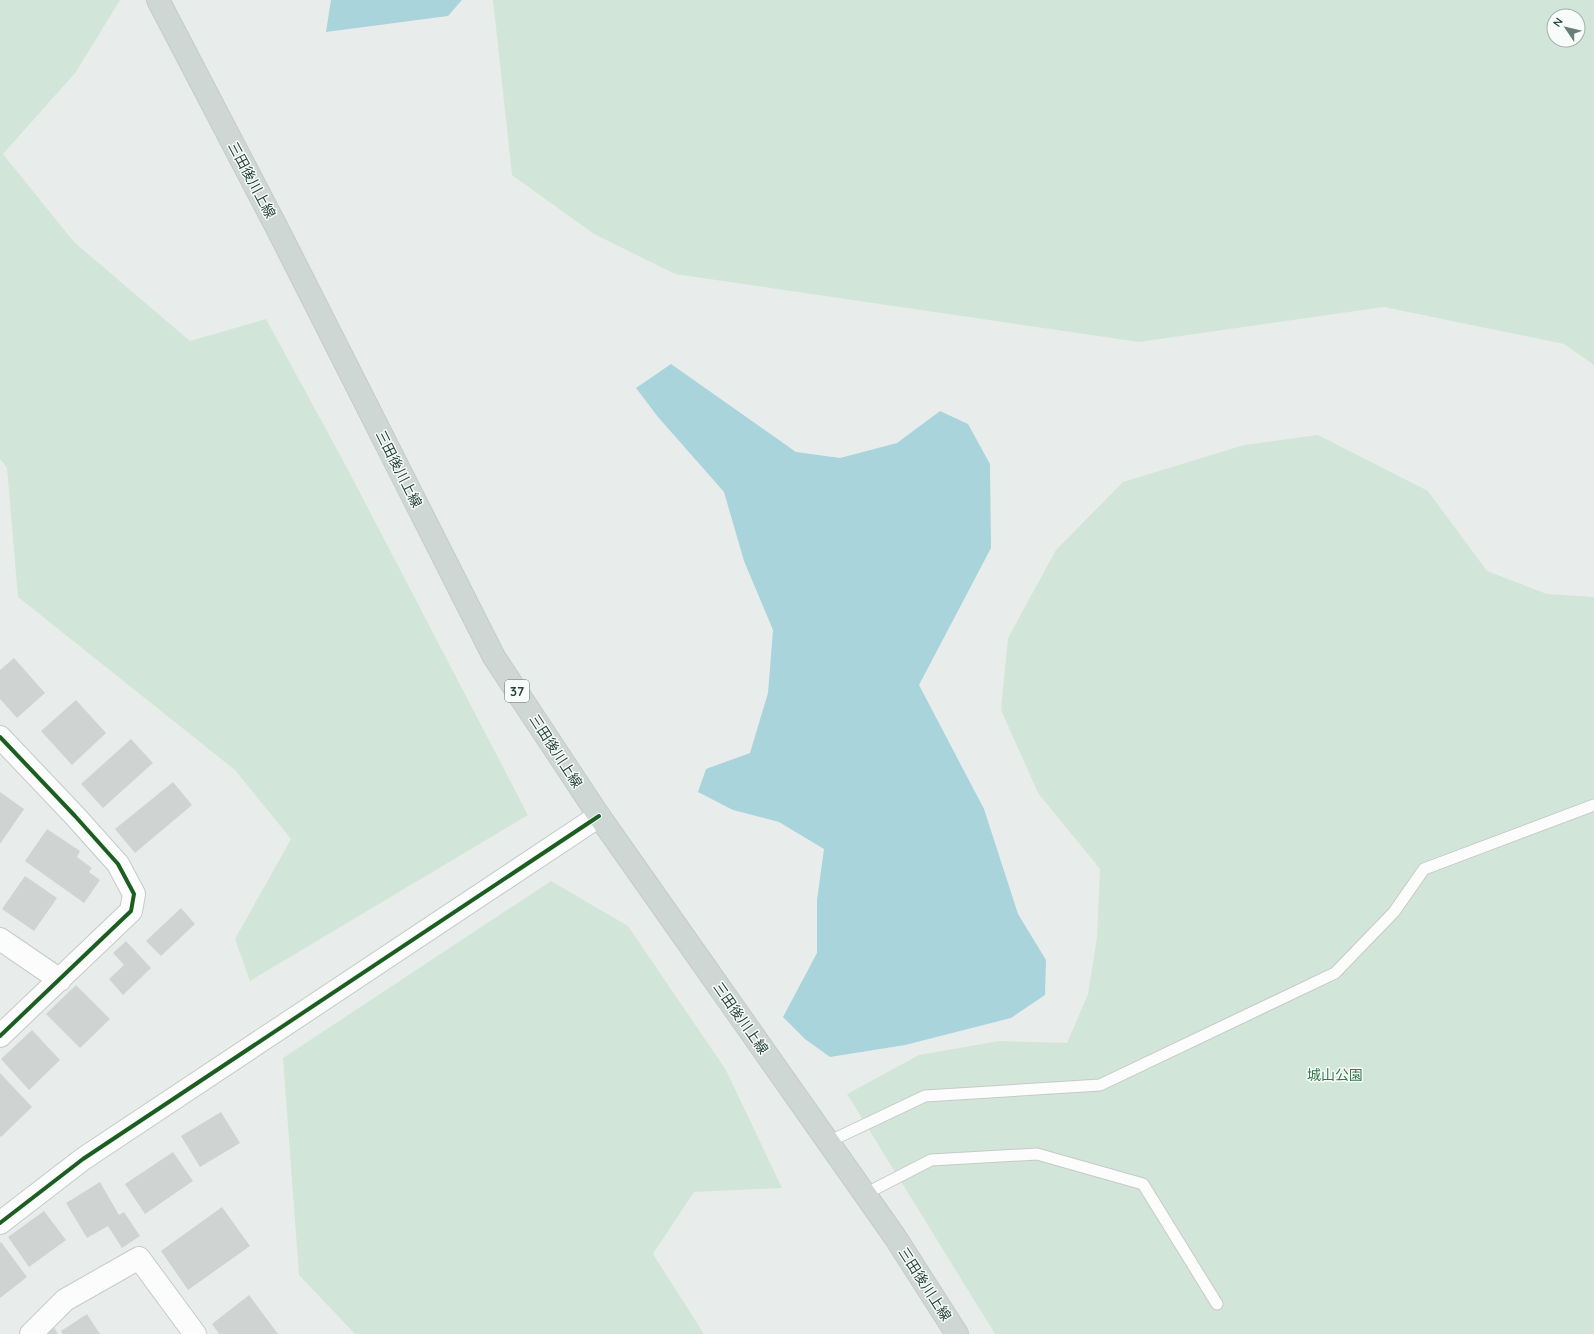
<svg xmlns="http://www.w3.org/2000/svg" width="1594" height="1334" viewBox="0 0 1594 1334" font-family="Quicksand,'Noto Sans JP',sans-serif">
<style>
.green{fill:#d1e6d8;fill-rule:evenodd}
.water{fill:#a9d4db}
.building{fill:#cfd4d2}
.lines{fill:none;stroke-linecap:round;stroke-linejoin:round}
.lane-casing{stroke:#c5cac8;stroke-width:13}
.street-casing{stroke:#c5cac8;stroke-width:24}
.secondary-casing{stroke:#c3cbc8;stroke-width:24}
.primary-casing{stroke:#c3ccc9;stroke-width:24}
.lane{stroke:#fcfcfc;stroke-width:11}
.street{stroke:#fcfcfc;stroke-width:22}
.secondary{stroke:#fcfcfc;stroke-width:22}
.primary{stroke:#cfd7d5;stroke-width:22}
.cycleway-casing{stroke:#f7fbf9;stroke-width:6}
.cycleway{stroke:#1b5e20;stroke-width:4}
.labels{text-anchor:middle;stroke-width:3;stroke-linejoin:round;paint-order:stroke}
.shield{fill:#f7fbf9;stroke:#637a73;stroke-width:1}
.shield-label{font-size:13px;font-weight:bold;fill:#24423a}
.street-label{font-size:14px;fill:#24423a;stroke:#f7fbf9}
.park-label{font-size:14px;fill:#2d7a4b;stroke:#f7fbf9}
</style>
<rect width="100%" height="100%" fill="#e8edeb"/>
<path class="green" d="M0,0H120L76,72L3,154L74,242L190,341L266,319L346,466L528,815L250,981L235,939L291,839L235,770L18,597L7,468L0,459Z
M493,0H1594V365L1564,344L1384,307L1139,342L675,274L594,234L512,175ZM1554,16H1578V40H1554Z
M1318,435L1428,491L1487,571L1547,594L1594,597V1334H995L847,1094L919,1055L999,1041L1067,1043L1088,994L1097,937L1100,869L1038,793L1001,710L1008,638L1056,550L1123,482L1244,445Z
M551,881L628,926L726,1070L782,1188L694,1192L653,1254L704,1334H355L299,1275L283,1058Z"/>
<path class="water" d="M331,0H462L448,16L326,32Z
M671,364L796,452L840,458L897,443L940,411L968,424L990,464L991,548L919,685L984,809L1018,914L1046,960L1045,995L1011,1018L905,1045L830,1057L805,1039L783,1017L817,953V900L824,849L779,822L733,810L698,792L706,769L750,753L768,693L773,630L744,561L724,492L658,417L636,388Z"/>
<path class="building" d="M14,658L45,693L17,718L0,699V670Z
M76,700L106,733L72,765L41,731Z
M131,739L153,763L103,808L81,784Z
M173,782L192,805L135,853L115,829Z
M0,792L24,809L0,844Z
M47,829L80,851L77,857L92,868L89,872L100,880L84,903L25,861Z
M25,876L57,898L34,931L2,909Z
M181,908L195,924L161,956L146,941Z
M126,941L151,968L123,995L109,979L124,965L113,953Z
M76,985L110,1019L80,1048L46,1014Z
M32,1030L60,1060L29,1090L1,1059Z
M0,1073L32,1107L1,1137L0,1136Z
M221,1112L240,1143L200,1167L181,1136Z
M173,1152L193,1181L145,1214L125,1184Z
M100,1182L119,1215L124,1212L140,1236L122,1248L108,1226L87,1238L66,1203Z
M222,1207L250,1246L188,1290L161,1251Z
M44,1211L66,1240L29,1267L8,1237Z
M1,1242L27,1277L0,1298V1243Z
M249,1295L278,1334H219L212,1324Z
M87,1314L100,1334H63L61,1331Z
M53,1326L58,1334H42Z"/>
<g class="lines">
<defs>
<path id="lane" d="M828,1142L925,1096L1100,1085L1335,973L1394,912L1424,869L1594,805
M865,1194L931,1160L1037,1154L1143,1184L1217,1304"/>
<path id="street" d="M0,737L75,816L118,864L134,894L131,911L0,1036
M0,939L60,980
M31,1334L65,1300L139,1258L195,1334"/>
<path id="secondary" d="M0,1223L83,1159L599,816"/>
<path id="primary" d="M158,0L278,230L494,657L599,816L895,1237L957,1334"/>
</defs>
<use href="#lane" class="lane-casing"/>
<use href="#street" class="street-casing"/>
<use href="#secondary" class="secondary-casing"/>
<use href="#primary" class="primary-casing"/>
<use href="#lane" class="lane"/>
<use href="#street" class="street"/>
<use href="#secondary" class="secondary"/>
<use href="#primary" class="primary"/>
<defs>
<path id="cycleway" d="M0,737L75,816L118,864L134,894L131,911L0,1036
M0,1223L83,1159L599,816"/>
</defs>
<use href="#cycleway" class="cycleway-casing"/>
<use href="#cycleway" class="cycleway"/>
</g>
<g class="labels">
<rect class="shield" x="505" y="680" width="24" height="22" rx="3"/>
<g class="shield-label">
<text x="517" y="696">37</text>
</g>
<g class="street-label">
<text transform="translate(252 180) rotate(62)" y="5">三田後川上線</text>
<text transform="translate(399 469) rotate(63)" y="5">三田後川上線</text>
<text transform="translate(556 751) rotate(57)" y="5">三田後川上線</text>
<text transform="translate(741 1018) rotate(55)" y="5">三田後川上線</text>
<text transform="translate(925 1284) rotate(57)" y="5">三田後川上線</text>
</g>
<g class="park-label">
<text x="1335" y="1080">城山公園</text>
</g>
</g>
<g transform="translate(1566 28) rotate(305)"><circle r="19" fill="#f7fbf9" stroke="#a3b1ad"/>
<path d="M0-3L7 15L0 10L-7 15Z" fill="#697e78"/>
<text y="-6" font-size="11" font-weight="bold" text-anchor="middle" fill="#24423a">N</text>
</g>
</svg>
